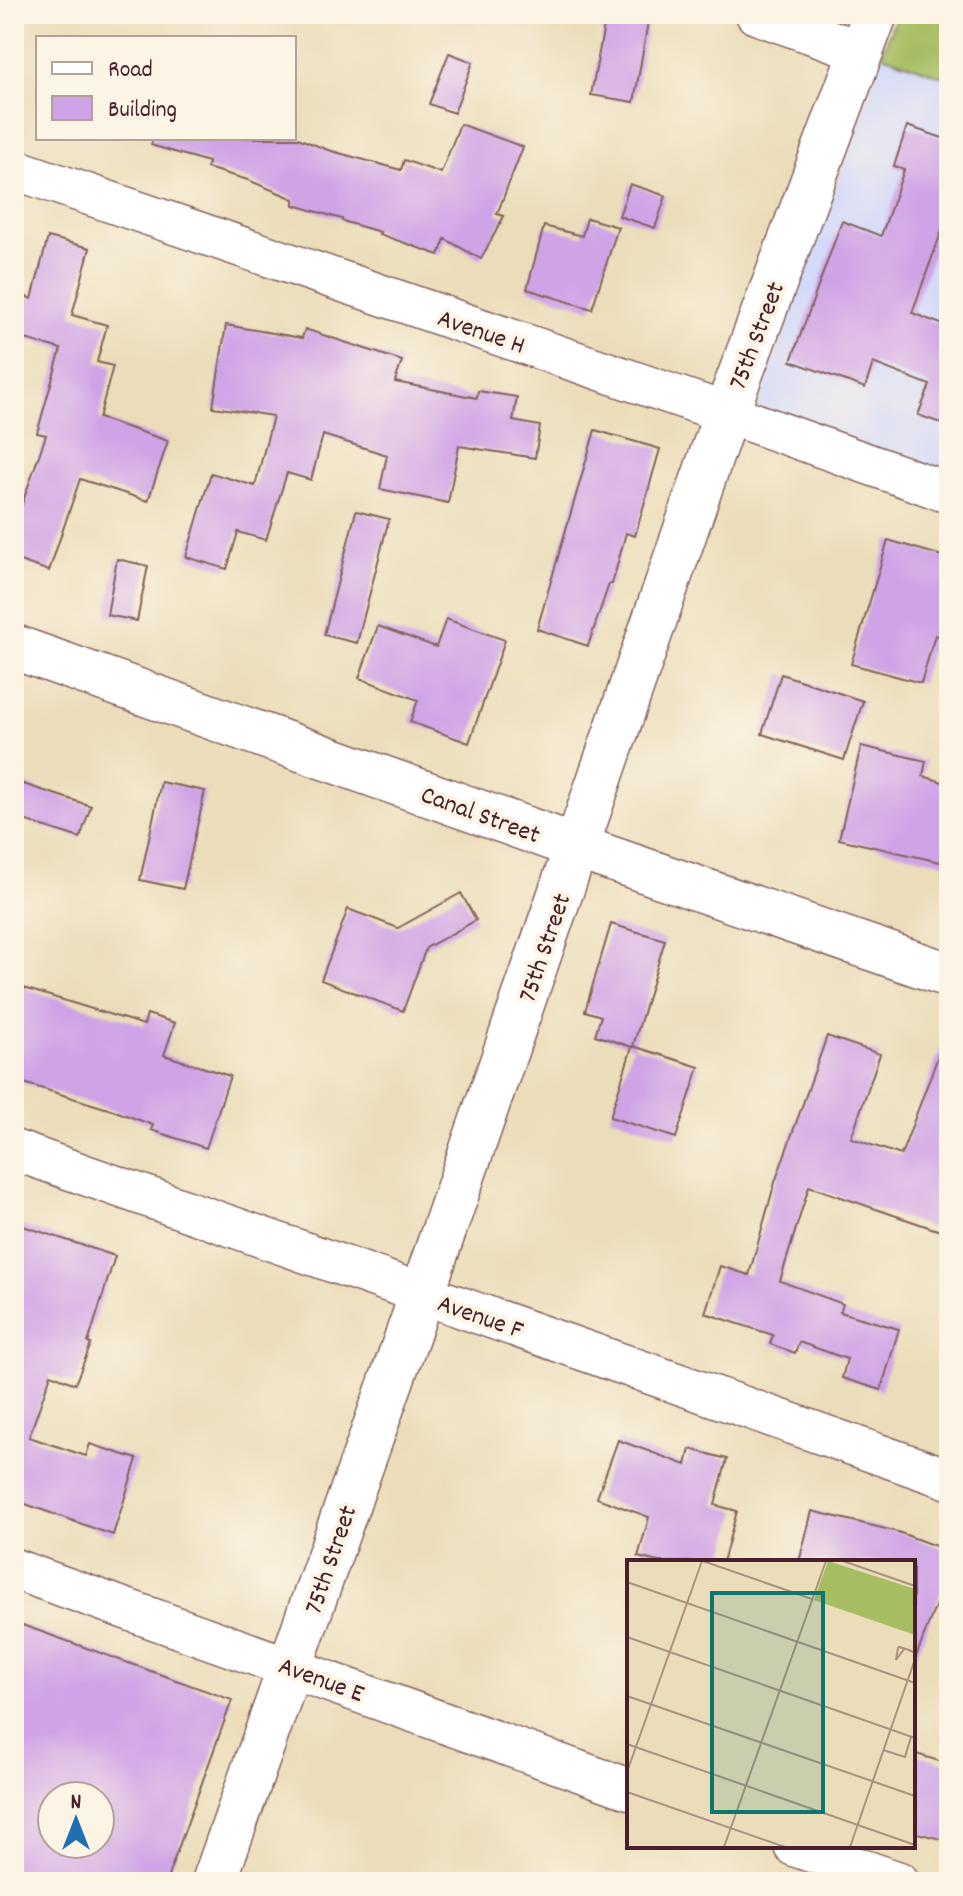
<svg xmlns="http://www.w3.org/2000/svg" width="963" height="1896" viewBox="0 0 963 1896" font-family="Dekko,sans-serif">
<style>
.built{fill:#d3d9f9}
.green{fill:#a6bd62;stroke:#786e46;stroke-width:2}
.building{fill:#cfa3e6;fill-rule:evenodd}
.lines{fill:none;stroke-linecap:round;stroke-linejoin:round}
.minor-casing{stroke:#82625d;stroke-width:43}
.tertiary-casing{stroke:#82625d;stroke-width:47}
.secondary-casing{stroke:#82625d;stroke-width:47}
.minor{stroke:#fff;stroke-width:40}
.tertiary{stroke:#fff;stroke-width:44}
.secondary{stroke:#fff;stroke-width:44}
.labels{text-anchor:middle;stroke-width:8;stroke-linejoin:round;paint-order:stroke}
.street-label{font-size:26px;fill:#4a1f2b;stroke:#fcf5e5}
.inset-road{fill:none;stroke:#ab9180;stroke-width:2}
.view{fill:#0f766e;fill-opacity:0.15;stroke:#0f766e;stroke-width:4}
.inset-edge{fill:none;stroke:#4a1f2b;stroke-width:4}
</style>
<rect width="100%" height="100%" fill="#fcf5e5"/>
<filter id="ink" filterUnits="userSpaceOnUse"><feTurbulence type="fractalNoise" baseFrequency=".0125" numOctaves="2"/><feDisplacementMap in="SourceGraphic" scale="16" xChannelSelector="R" yChannelSelector="G"/><feConvolveMatrix kernelMatrix="1 2 1 2 8 2 1 2 1" color-interpolation-filters="sRGB"/></filter>
<filter id="wash" filterUnits="userSpaceOnUse"><feTurbulence type="fractalNoise" baseFrequency=".006" numOctaves="4" result="noise"/><feDisplacementMap in="SourceGraphic" scale="32" xChannelSelector="R" yChannelSelector="G"/><feGaussianBlur stdDeviation="1.8" result="paint"/><feColorMatrix in="noise" values="0 0 0 0 0 0 0 0 0 0 0 0 0 0 0 0 0 1.4 0 .05"/><feComposite in="paint" operator="in"/></filter>
<g filter="url(#wash)">
<rect width="100%" height="100%" fill="#ebddb9"/>
<path class="built" d="M882,55L949,79V478L757,409Z"/>
<path class="green" d="M897,14H949V79L882,55Z"/>
<g id="blocks">
<path class="building" d="M606,15L648,22L634,102L591,95Z
M449,53L473,62L454,113L429,104Z
M460,124L523,147L497,214L504,216L481,259L445,239L439,255L379,234L380,232L342,221V219L294,205V199L248,180L207,168L208,162L151,145L153,138H298L328,150L401,170L404,160L441,173Z
M907,126L949,140V233L942,230L912,313L949,327V426L918,415L930,385L873,363L865,388L791,361L842,221L881,236L904,170L894,166Z
M630,184L666,196L655,228L619,216Z
M587,218L618,227L592,309L527,289L544,226L582,236Z
M48,237L90,248L72,315L107,325L97,362L113,366L99,418L168,441L148,501L80,479L49,571L14,559V527L46,435L37,433L61,349L14,336V292L32,299Z
M226,325L302,338L305,329L402,361L395,382L477,398L478,391L517,397L513,421L540,426L535,458L459,446L448,503L380,489L387,455L323,435L311,480L287,473L266,540L238,532L227,569L186,557L211,473L255,486L273,416L213,407Z
M595,430L660,449L635,536L626,533L612,584H609L588,646L537,629Z
M356,511L389,519L357,643L324,635Z
M888,540L949,558V640L935,635L921,683L851,664Z
M117,559L148,566L137,621L107,615Z
M446,619L505,640L469,743L410,722L418,700L359,678L378,626L436,647Z
M781,674L863,701L844,760L762,734Z
M861,746L926,761L923,776L949,784V864L839,839Z
M161,782L205,791L183,889L140,880Z
M20,783L91,806L80,838L14,817V802Z
M461,893L476,920L426,948L403,1011L321,980L348,909L398,928Z
M611,924L665,940L633,1046L699,1067L676,1138L610,1117L632,1047L595,1035L601,1016L585,1011Z
M14,985L144,1025L147,1014L175,1023L164,1055L230,1076L206,1148L151,1130L153,1125L115,1111L14,1080Z
M946,1035L949,1036V1234L809,1186L780,1281L843,1304L840,1312L899,1329L881,1390L842,1378L847,1359L799,1342L795,1353L770,1344L773,1335L705,1313L720,1266L749,1275L775,1182L827,1036L880,1054L851,1138L901,1155Z
M14,1223L115,1256L88,1343L91,1344L75,1384L51,1374L29,1437L86,1456L90,1444L137,1459L113,1535L14,1500Z
M618,1440L686,1465L690,1449L727,1459L715,1505L737,1511L723,1562H658L638,1557L649,1517L597,1498Z
M812,1511L898,1532L949,1551V1594L941,1591L916,1657H913V1562H799Z
M14,1622L232,1700L166,1882H14ZM52,1796H100V1844H52Z
M913,1753L949,1764V1841L913,1832Z"/>
</g>
</g>
<g filter="url(#ink)">
<use href="#blocks" fill-opacity="0" stroke="#82625d" stroke-width="2"/>
<g class="lines">
<defs>
<path id="minor" d="M756,14L861,51
M14,169L726,413L949,493
M14,1150L949,1479
M14,1569L629,1789
M794,1846L899,1882"/>
<path id="tertiary" d="M14,647L577,847L949,975"/>
<path id="secondary" d="M214,1882L422,1294L726,413L875,14"/>
</defs>
<use href="#minor" class="minor-casing"/>
<use href="#tertiary" class="tertiary-casing"/>
<use href="#secondary" class="secondary-casing"/>
<use href="#minor" class="minor"/>
<use href="#tertiary" class="tertiary"/>
<use href="#secondary" class="secondary"/>
</g>
</g>
<g class="labels">
<g class="street-label">
<text transform="translate(482 330) rotate(19)" y="9">Avenue H</text>
<text transform="translate(755 335) rotate(-69)" y="9">75th Street</text>
<text transform="translate(481 813) rotate(20)" y="9">Canal Street</text>
<text transform="translate(543 947) rotate(-71)" y="9">75th Street</text>
<text transform="translate(481 1315) rotate(19)" y="9">Avenue F</text>
<text transform="translate(329 1559) rotate(-71)" y="9">75th Street</text>
<text transform="translate(322 1678) rotate(20)" y="9">Avenue E</text>
</g>
</g>
<g transform="translate(627 1560)">
<rect width="288" height="288" fill="#ebddb9"/>
<path d="M201,1L288,29V75L187,40Z" fill="#a6bd62"/>
<path class="inset-road" d="M76,1L185,39M216,1L288,26M0,22L288,123M0,77L288,178M277,89L269,100L271,88L272,87L282,90L288,93M0,136L288,236M0,184L288,285M256,190L278,197L284,177M0,212L75,1M0,232L158,287M97,287L199,1M223,287L288,99"/>
<path class="view" d="M85,33H196V252H85Z"/>
<rect width="288" height="288" class="inset-edge"/>
</g>
<rect width="963" height="1896" fill="none" stroke="#fcf5e5" stroke-width="48"/>
<rect x="36" y="36" width="260" height="104" fill="#fcf5e5" stroke="#b59f9b" stroke-width="2"/>
<rect x="52" y="62" width="40" height="12" fill="#ffffff" stroke="#b59f9b" stroke-width="2"/>
<text x="108" y="76" font-size="24" fill="#4a1f2b">Road</text>
<rect x="52" y="96" width="40" height="24" fill="#cfa3e6" stroke="#b59f9b" stroke-width="2"/>
<text x="108" y="116" font-size="24" fill="#4a1f2b">Building</text>
<g transform="translate(76 1820)"><circle r="38" fill="#fcf5e5" stroke="#b59f9b" stroke-width="2"/>
<path d="M0-6L14 30L0 20L-14 30Z" fill="#1f6fb2"/>
<text y="-12" font-size="22" font-weight="bold" text-anchor="middle" fill="#4a1f2b">N</text>
</g>
</svg>
